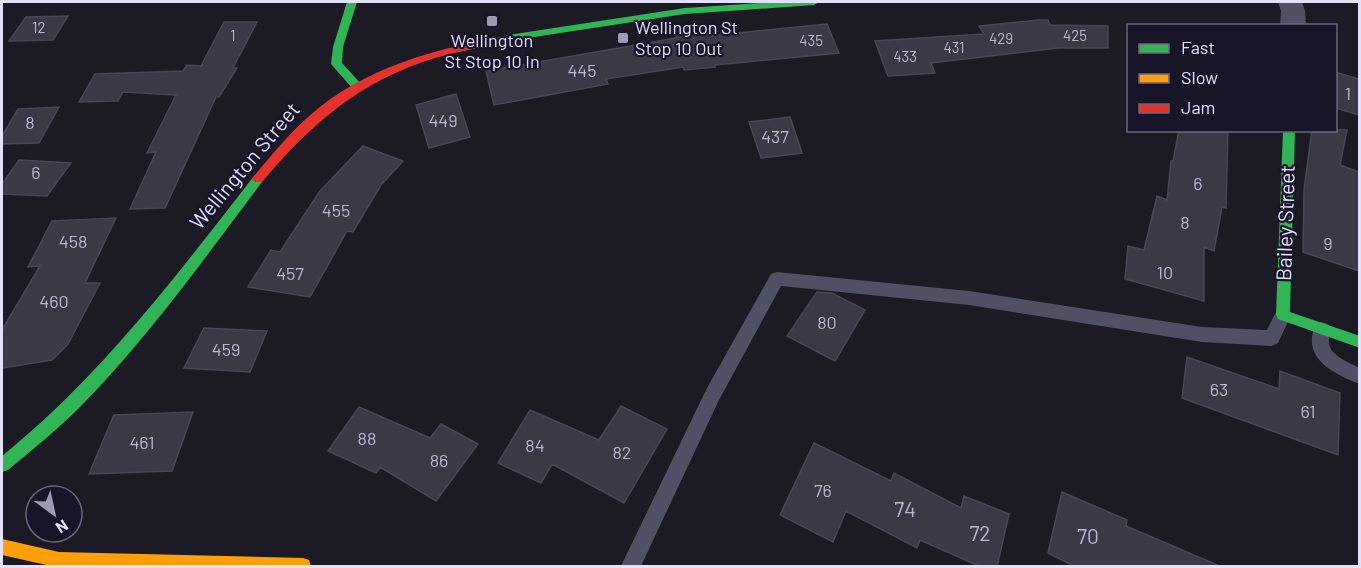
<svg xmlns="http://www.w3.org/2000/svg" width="1361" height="568" viewBox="0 0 1361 568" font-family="Barlow,sans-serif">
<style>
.building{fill:#3b3945;stroke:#494656;stroke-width:1.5}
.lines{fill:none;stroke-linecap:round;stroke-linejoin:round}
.lane{fill:#525064;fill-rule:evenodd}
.street{fill:#525064;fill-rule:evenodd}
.fast{fill:#30b455;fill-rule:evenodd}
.slow{fill:#ff9f0a;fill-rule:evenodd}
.jam{fill:#e5322d;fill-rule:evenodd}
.poi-dot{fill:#9e9bb0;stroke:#181529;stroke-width:2}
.labels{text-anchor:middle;stroke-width:4.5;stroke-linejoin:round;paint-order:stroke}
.far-number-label{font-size:15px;fill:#bab7ce}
.far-poi-label{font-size:18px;fill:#e4e1fb;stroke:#181529;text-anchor:start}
.number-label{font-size:18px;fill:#bab7ce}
.street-label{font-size:21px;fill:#e4e1fb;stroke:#181529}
.near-number-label{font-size:21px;fill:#bab7ce}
</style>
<rect width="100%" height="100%" fill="#1c1a24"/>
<path class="building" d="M68,16L53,40L9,41L26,17Z
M1038,20H1048L1050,25L1108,26V48H1058L931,63L935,73L888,76L875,41L984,34L979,26Z
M224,22H257L233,68H237L219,97H216L165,208L130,209L156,152L147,153L176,95L123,92L118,101L79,102L95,74L183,71L187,65L201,66Z
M827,24L839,53L715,65V67L684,70L683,67L606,79L608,84L494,105L486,71L676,38V35L706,32L707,36Z
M1335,72L1359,79V115L1335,108Z
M456,94L470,137L429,148L416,105Z
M59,107L39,143L2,144V136L18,109Z
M790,117L802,153L761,158L749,122Z
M1179,130H1228L1226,208L1222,207L1214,251L1204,247V301L1125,279L1128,246L1144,250L1157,196L1167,200L1171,161H1173Z
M1312,130H1347L1340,165L1359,172V271L1303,252L1304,190Z
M363,146L403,161L381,185L353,232L347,231L310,297L248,287L271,250L280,252L320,191Z
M19,160L71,163L47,196L2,194V184Z
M116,218L85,283H100L68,344L52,360L2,368V330L40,266L28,267L52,221Z
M817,292L832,293L865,310L835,361L787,336Z
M204,328L267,331L250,372L184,368Z
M1187,357L1279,389L1280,371L1340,393L1338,455L1182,398Z
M621,406L667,429L624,503L552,464L541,483L498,463L530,410L599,440Z
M359,407L430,438L441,424L478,444L436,501L380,467L376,473L328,451Z
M193,412L172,471L89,474L114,415Z
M814,443L891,481L894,473L961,508L964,496L1009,514L997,567H981L920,540L917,548L846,511L833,542L780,515Z
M1062,492L1127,520L1126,526L1222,567H1076L1048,553Z"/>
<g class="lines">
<path class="lane" d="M777,272L969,291L1202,327L1267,330L1277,310L1283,308L1289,310L1291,315L1278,343L1272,346L1202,342L969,305L781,286L719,400L641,566H621L707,388L771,274Z
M1322,322L1328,324C1332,331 1328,336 1329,343C1330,356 1350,363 1360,368V384C1333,374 1300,357 1316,324Z"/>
<path class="street" d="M1278,2H1302L1305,11L1306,26H1280L1281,11Z"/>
<path class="fast" d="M347,2H357L343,47L342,63L363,86L357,90L353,89L331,64L333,47Z
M776,2H819L814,5L685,14L508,41L503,38L508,35L685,8Z
M1283,130H1295L1290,312L1360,336V348L1278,319L1276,315Z
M258,174L264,179L262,182C204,259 148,338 80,407C57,430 32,450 8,470L2,472V456C101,376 176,276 254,176Z"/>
<path class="slow" d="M2,539L59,552L303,558L309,560L311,566H51L2,555Z"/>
<path class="jam" d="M508,35L513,38L512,40C486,47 460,51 435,58C360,81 312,123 262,182H254L252,179L254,176C271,156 287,136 307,118C363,67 436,49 508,35Z"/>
</g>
<g class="poi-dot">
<rect x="486" y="15" width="12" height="12" rx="3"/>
<rect x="617" y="32" width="12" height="12" rx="3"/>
</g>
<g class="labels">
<g class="far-number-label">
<text x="39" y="33">12</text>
<text x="233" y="41">1</text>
<text x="1075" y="41">425</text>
<text x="1001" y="44">429</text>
<text x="811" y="46">435</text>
<text x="954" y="53">431</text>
<text x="905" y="62">433</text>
</g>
<g class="far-poi-label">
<text x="635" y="34">Wellington St<tspan x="635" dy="21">Stop 10 Out</tspan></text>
<text x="492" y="47" text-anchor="middle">Wellington<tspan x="492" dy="21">St Stop 10 In</tspan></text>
</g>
<g class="number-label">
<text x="582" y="77">445</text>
<text x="1348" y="100">1</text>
<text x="443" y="127">449</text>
<text x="30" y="129">8</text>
<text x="775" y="143">437</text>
<text x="36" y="179">6</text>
<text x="1198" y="190">6</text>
<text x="336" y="217">455</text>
<text x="1185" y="229">8</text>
<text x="73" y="248">458</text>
<text x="1328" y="250">9</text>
<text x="1165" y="279">10</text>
<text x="290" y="280">457</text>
<text x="54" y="308">460</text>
<text x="827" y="329">80</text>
<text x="226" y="356">459</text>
<text x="1219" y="396">63</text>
<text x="1308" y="418">61</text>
<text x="367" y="445">88</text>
<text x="142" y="449">461</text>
<text x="535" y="452">84</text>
<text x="622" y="459">82</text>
<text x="439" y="467">86</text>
<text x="823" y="497">76</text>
</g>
<g class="street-label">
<text transform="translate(245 166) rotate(-50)" y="7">Wellington Street</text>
<text transform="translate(1286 223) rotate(-88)" y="7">Bailey Street</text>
</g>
<g class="near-number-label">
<text x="905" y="517">74</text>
<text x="980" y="541">72</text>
<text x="1088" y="544">70</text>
</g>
</g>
<rect width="1361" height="568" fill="none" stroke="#e4e1fb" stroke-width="6"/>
<rect x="1127" y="24" width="210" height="108" fill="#181529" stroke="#6a677d" stroke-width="1.5"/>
<rect x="1139" y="44" width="30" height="9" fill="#30b455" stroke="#6a677d" stroke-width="1.5"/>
<text x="1181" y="54" font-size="18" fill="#e4e1fb">Fast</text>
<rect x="1139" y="74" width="30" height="9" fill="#ff9f0a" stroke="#6a677d" stroke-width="1.5"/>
<text x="1181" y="84" font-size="18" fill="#e4e1fb">Slow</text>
<rect x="1139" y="104" width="30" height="9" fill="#e5322d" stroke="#6a677d" stroke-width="1.5"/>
<text x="1181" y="114" font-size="18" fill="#e4e1fb">Jam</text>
<g transform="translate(54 514) rotate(147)"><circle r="28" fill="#181529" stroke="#6a677d" stroke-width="1.5"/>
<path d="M0-4.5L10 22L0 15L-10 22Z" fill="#9e9bb0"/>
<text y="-9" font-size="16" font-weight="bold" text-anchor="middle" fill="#e4e1fb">N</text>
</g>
</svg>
